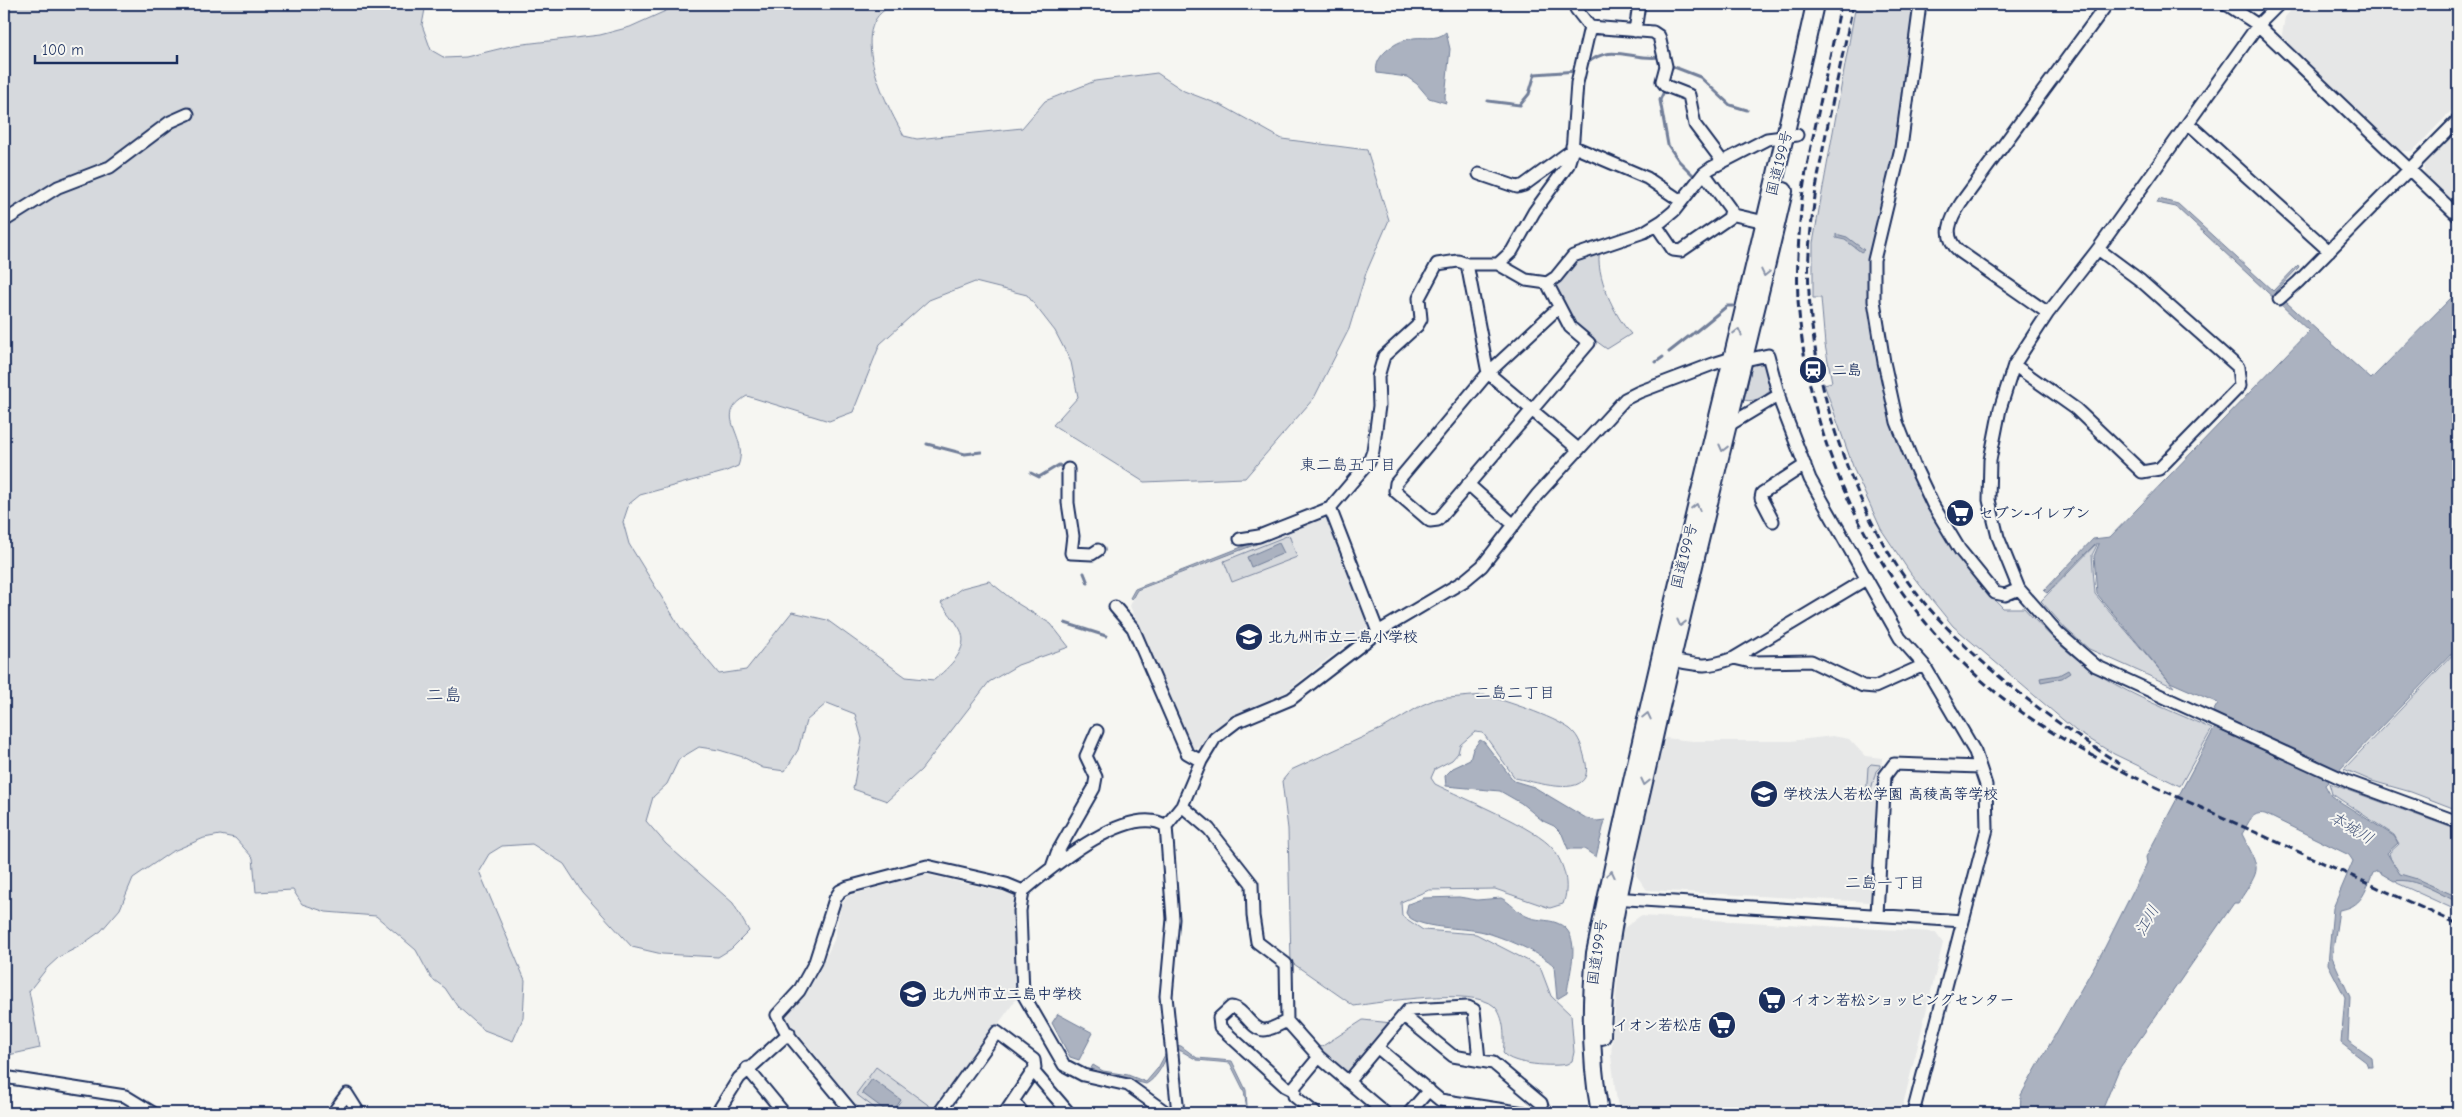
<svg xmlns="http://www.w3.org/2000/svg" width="2462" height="1117" viewBox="0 0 2462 1117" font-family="'Comic Neue','Klee One',sans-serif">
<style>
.built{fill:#e6e7e7}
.green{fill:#d6d9dd;stroke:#78849e}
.water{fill:#abb2c0;stroke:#717e99}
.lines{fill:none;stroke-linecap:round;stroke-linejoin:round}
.stream{stroke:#717e99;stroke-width:3}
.minor-casing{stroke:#1b2f5e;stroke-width:15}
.highway-casing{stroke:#1b2f5e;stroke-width:20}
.minor{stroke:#f6f6f2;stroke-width:11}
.highway{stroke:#f6f6f2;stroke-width:16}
.rail{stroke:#1b2f5e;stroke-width:3;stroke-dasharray:8 4;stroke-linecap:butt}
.oneway{stroke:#8892a8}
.labels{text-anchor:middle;stroke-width:4;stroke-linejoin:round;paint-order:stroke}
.street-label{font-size:15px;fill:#1b2f5e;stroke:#f6f6f2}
.poi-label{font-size:15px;font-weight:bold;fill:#1b2f5e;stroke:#f6f6f2;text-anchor:start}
.neighbourhood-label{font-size:16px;fill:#1b2f5e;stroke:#f6f6f2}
.water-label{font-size:16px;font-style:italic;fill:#46567b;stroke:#f6f6f2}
.quarter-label{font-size:18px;fill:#1b2f5e;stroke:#f6f6f2}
</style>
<rect width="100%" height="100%" fill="#f6f6f2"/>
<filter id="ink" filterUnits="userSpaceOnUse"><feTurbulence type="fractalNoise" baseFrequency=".02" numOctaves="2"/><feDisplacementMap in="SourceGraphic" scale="10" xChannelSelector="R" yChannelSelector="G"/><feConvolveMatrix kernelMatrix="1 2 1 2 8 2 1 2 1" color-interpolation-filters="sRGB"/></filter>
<g filter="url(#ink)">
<path class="built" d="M2297,4H2458V104L2413,151H2398L2281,40L2285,17Z
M2458,127V209L2425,177L2423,164Z
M1329,516L1371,625L1286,692L1230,717L1210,732L1200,747L1193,749L1130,606L1137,591Z
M1833,736L1849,739L1865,756L1882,758L1871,902L1647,890L1636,875L1642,821L1665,738L1693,741H1790Z
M923,874L1017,895L1020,994L934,1113H863L787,1020V1014L807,993L816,977L834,940L841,905L848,896Z
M1640,916L1935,932L1943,943L1901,1113H1621L1617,1102L1611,1056L1618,973L1623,929Z"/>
<path class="green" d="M4,4H426L422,25L431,50L445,58L466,57L515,45L600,35L630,27L681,4H898C841,19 886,104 904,136L917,139L1022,128L1045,101L1095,81L1157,73L1184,91L1223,106L1282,139L1367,150L1389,220L1366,273L1349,329L1314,398L1245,478L1144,482L1053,425L1078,397L1071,362L1055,331L1027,295L975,282L929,300L880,344L853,412L829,421L747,396C711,417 750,434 738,466L724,472L640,495L629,504L623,522L629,544L680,627L719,674L746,670L792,612L827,620L906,677L934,680C948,668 971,649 960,629C955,620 947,611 941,603L962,588L989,581L1015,602L1051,624L1069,647L1018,665L989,682L921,770L887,801L853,789L862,739L855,714L827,703L806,721L798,750L785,771L763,768L743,757L719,750L699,747L679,759L667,784L653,797L646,821L666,844L733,903L749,931L731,949L718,957L662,954L632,947L582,892L564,864L532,844L502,846L489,854L479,871L525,980L523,1018L513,1041L484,1030L457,1006L445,988L431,978L416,950L376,916L326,912L302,904L293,890L256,892L253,858L235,838L220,835L204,838L171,852L133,878L120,909L101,931L80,946L59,957L47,968L29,991L40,1048L4,1056Z
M1856,4H1917L1870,296L1872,324L1880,371L1958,554L1978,582L2003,608H2024C2047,634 2072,658 2101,676C2136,698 2175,712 2212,729L2180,786L2114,754L2076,731L1953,626L1911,574L1881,529L1855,472L1824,384L1832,382L1825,345L1821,298H1813V243Z
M1600,250C1594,273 1615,317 1631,334L1607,349L1574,325L1553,285L1571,262Z
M1753,361L1766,366L1773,386C1769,395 1755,403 1744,400Z
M1289,535L1297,557L1232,582L1224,561Z
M2095,545H2097L2092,555L2095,594L2174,687L2089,649L2066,629L2041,601Z
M2458,649V810L2411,792L2372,781L2344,769Z
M1484,695C1506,701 1552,716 1570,729C1580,737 1582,748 1585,759C1597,803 1537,782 1515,778L1483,733L1475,732L1460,745L1458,753L1452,760L1435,769L1431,778L1435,784C1462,798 1537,828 1553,849C1565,865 1570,886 1563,904L1550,908L1495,889L1429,890L1401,902L1402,916L1423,930L1476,934L1540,967L1551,996L1571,1015L1574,1052L1572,1061L1567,1064C1554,1067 1512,1065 1503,1053C1505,1039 1505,1016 1494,1006C1473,987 1382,1002 1354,1006L1291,962L1288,829L1282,781L1291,770L1385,727L1422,705L1436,699Z
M1871,764L1880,765V767L1876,771L1868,801L1866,799L1868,767Z
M2329,783L2458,830V911L2397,883L2389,853L2399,844L2394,835L2332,794Z
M1363,1020L1392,1023L1350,1072L1345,1073L1318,1049Z
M876,1067L931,1107L926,1113H881L856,1094Z"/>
<path class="water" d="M1446,32L1450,49L1445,97L1446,103L1429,98L1417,84L1407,77L1377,73C1373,56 1395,42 1409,39C1422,35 1436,42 1446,32Z
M2159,199L2178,204L2273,291L2298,265L2299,267L2275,292L2371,379L2458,291V647L2325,785L2331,796L2394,836L2398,843L2387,853L2400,874L2417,879L2458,897V902C2439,894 2415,877 2394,881L2377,871L2373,873C2365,892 2362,907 2339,910L2332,957L2350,997L2348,1041L2372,1058L2373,1067H2368L2366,1062L2341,1043L2345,997L2328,964L2333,908L2353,861L2349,855L2265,814C2251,811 2249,823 2242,834C2261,872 2262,866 2238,903H2234L2119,1069L2101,1113H2020L2021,1095L2105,947L2147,863L2146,857L2221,716L2213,712L2218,703L2170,682L2097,594L2094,556L2099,544H2095L2047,593L2044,591L2093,539L2110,537L2309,331L2176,207L2157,203Z
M1836,234L1847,237L1864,250L1861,252L1845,240L1836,238Z
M1318,517L1319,519L1298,528L1137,590L1132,599L1130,598L1135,589Z
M1279,543L1284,553L1251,567L1247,557Z
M2068,670L2070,673L2062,678L2041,682L2040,678L2059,675Z
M1480,740L1484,742L1514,781L1534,787L1586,818L1597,821L1605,820L1596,857L1584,849H1568L1562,834L1554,826L1543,821L1521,803L1500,791L1446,786L1445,776L1453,768L1470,760L1473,749Z
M1459,897L1477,900L1501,898C1510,902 1517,912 1526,916C1536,921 1547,919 1557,923C1584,933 1569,972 1567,993L1557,999L1554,966C1542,953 1502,937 1484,932C1466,927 1414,930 1406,913L1408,904L1424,898Z
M1058,1014L1093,1033L1079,1060L1070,1057L1052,1023Z
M1176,1045L1181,1046L1197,1058L1232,1061L1246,1090L1247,1106L1254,1113L1247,1110L1244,1091L1230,1063L1197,1060L1176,1048Z
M1167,1051C1167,1061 1156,1079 1146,1084L1090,1070L1093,1065L1103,1071L1128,1075L1146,1082L1158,1068Z
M872,1079L901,1100L892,1113H889L862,1093Z"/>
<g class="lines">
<path class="stream" d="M1586,64C1611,42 1632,61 1660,57
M1669,65L1700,77L1730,105L1747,110
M1665,89L1660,100L1668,145L1679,161L1695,177
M1488,101L1520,105L1529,94L1535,74L1577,71
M1694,333L1727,306H1733
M1669,352L1692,334
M1656,362L1663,357
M927,444L965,454L981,452
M1031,473L1039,477L1059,465L1064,469
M1084,573L1088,583
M1065,623L1106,636"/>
<defs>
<path id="minor" d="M1920,4L1901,148L1874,260V301L1884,362L1897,422L1914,465L1933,505L1960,550L1995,593L2005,595L2019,589
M2226,4L2258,25L2458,216
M2279,4L2258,25L2098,249L2048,313L2014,365L2000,409L1990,460L1989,500L1998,537L2019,589L2058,633L2096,666L2349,782L2458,822
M1590,27L1653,32L1659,36L1666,66L1662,81L1666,86L1689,95L1695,125L1722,161
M1635,31L1639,4
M2189,124L2329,251
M1572,146L1647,178L1681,201
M1479,174L1517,187L1524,185L1572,150
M1730,214L1765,222
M4,221L58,187L110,167L170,122L188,114
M1656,225L1673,250L1681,251L1729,218L1731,210L1704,173
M1467,264L1488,373L1578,449
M1498,264L1512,251L1534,212L1568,165L1572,152L1577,83L1590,27L1576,9L1577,4
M1547,283L1570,327L1589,343L1438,520L1430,521L1395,491L1396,483L1488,373L1558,308
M2279,299L2298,282L2458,120
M2048,313L1959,251C1942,236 1950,220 1961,203L2107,4
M2014,365L2076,409L2142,472L2159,469L2240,386L2238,367L2141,281L2098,249
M1729,425L1779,395
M1068,469V503L1073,536L1071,553L1092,554L1098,550
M1468,484L1514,525
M1330,508L1378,632
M1773,521L1761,498L1762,493L1805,465
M1240,539L1259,536L1330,508L1369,462L1373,451L1379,406L1378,377L1384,356L1417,326L1421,319L1419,298L1437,264L1458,261L1467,264H1498L1526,280L1547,283L1556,277L1573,256L1644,232L1662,221L1674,211L1704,173L1711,168L1767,139L1797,135
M1115,607L1133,628L1187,753L1201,761
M1734,658L1751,662L1811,661L1863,686L1875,687L1924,665
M1672,660C1700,666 1706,668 1734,658L1866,579
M1182,806L1209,829L1252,884L1253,916L1257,942L1286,964L1287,1021L1319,1057L1385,1113
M1166,826C1129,802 1051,868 1023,891L1020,911L1023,994L1064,1065L1083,1075L1128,1085L1167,1113
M1052,867L1057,853L1094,788L1096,777L1086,756L1097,731
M1613,898L1963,921
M1877,914L1885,776L1894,764L1980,767
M1404,1016L1453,1056L1493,1063L1541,1103L1544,1113
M1287,1021C1281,1024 1271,1030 1264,1030C1251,1030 1244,1008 1231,1007L1219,1018L1220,1027L1285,1086L1295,1091
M1378,1048L1440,1100L1524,1113
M747,1068L784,1113
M1033,1071L1069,1113
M4,1077L125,1096L153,1113
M1348,1082L1408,1010L1468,1007L1474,1010L1479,1060
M1013,1101L1023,1113
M333,1113L347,1094L359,1113
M717,1113L739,1078L789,1033
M853,1113L786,1032L777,1015L799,991L815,962L835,899L840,891L848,887L927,866L1006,884L1023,891
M939,1113L997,1032L1034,1060L1035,1068L1005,1113
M1178,1113L1166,996L1173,919L1166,826L1182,806L1201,761L1215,738L1236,722L1291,699L1378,632L1464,581L1482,566L1537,495L1625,399L1639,392L1713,364L1732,358L1745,360L1768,355L1781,404L1810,479L1900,638L1924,665L1975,752L1986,785L1987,829L1913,1113
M1315,1113L1294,1096L1295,1086L1319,1057
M1409,1113L1429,1090"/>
<path id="highway" d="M1602,1036C1604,936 1632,839 1653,742C1694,558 1741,375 1784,191
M1600,1113C1590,1060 1590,1007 1595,953C1660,635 1745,321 1815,4"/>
</defs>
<use href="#minor" class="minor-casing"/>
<use href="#highway" class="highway-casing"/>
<use href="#minor" class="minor"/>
<use href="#highway" class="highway"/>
<path class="rail" d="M1841,4C1833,43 1824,83 1816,123C1810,151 1803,181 1801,210C1798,244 1796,280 1799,313C1812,463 1886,606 2004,699C2049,734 2099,760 2149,784L2458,924
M1853,4C1838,82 1817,160 1810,239C1799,353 1849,513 1922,600C1976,664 2050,720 2120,764"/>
</g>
<defs><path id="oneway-chevron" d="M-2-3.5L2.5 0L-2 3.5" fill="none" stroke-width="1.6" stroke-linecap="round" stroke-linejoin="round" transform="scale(1.25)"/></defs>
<g class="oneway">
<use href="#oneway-chevron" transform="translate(1765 273) rotate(103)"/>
<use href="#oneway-chevron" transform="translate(1738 332) rotate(-76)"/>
<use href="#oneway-chevron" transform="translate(1723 448) rotate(104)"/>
<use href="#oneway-chevron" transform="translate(1696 507) rotate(-76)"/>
<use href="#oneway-chevron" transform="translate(1681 623) rotate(104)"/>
<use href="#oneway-chevron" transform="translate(1647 716) rotate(-77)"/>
<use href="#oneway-chevron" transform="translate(1645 782) rotate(103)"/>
<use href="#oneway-chevron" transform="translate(1611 874) rotate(-77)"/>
</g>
</g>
<defs>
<symbol id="station-disc" viewBox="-11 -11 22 22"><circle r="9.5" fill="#1b2f5e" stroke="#f6f6f2"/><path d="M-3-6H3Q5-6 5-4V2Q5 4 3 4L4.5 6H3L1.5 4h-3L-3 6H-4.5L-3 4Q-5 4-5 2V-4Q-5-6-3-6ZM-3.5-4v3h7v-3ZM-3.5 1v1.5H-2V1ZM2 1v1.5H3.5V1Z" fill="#fff"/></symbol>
<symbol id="supermarket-disc" viewBox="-11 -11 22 22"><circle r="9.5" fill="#1b2f5e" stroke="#f6f6f2"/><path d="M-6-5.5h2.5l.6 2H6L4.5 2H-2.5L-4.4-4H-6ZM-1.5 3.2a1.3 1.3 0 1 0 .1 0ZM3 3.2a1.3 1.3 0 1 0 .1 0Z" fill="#fff"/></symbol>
<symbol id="school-disc" viewBox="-11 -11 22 22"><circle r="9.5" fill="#1b2f5e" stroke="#f6f6f2"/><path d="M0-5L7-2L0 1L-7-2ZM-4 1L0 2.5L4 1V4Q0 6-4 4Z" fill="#fff"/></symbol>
</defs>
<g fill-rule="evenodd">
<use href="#station-disc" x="1797" y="354" width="32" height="32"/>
<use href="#supermarket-disc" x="1944" y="497" width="32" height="32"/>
<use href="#school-disc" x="1233" y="621" width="32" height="32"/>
<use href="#school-disc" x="1748" y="778" width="32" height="32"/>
<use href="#school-disc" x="897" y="978" width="32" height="32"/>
<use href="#supermarket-disc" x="1756" y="984" width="32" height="32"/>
<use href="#supermarket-disc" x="1706" y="1009" width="32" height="32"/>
</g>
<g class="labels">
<g class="street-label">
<text transform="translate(1779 163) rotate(-76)" y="5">国道199号</text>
<text transform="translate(1684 556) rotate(-76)" y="5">国道199号</text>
<text transform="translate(1597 952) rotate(-82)" y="5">国道199号</text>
</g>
<g class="poi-label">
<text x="1832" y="375">二島</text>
<text x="1979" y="518">セブン-イレブン</text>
<text x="1268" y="642">北九州市立二島小学校</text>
<text x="1783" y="799">学校法人若松学園 高稜高等学校</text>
<text x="932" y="999">北九州市立二島中学校</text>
<text x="1791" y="1005">イオン若松ショッピングセンター</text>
<text x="1703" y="1030" text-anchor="end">イオン若松店</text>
</g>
<g class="neighbourhood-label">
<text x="1348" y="470">東二島五丁目</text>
<text x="1515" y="698">二島二丁目</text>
<text x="1885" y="888">二島一丁目</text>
</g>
<g class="water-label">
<text transform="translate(2352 827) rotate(31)" y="6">本城川</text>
<text transform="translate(2146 920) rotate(-60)" y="6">江川</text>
</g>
<g class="quarter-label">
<text x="444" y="701">二島</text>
</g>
</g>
<rect width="2462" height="1117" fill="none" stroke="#f6f6f2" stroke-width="20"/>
<rect x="10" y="10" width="2442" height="1097" fill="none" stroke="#1b2f5e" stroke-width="2" filter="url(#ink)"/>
<path d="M35 55v8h142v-8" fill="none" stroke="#1b2f5e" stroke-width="2.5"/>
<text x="42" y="55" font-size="15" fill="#1b2f5e" stroke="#f6f6f2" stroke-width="4" paint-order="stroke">100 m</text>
</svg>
